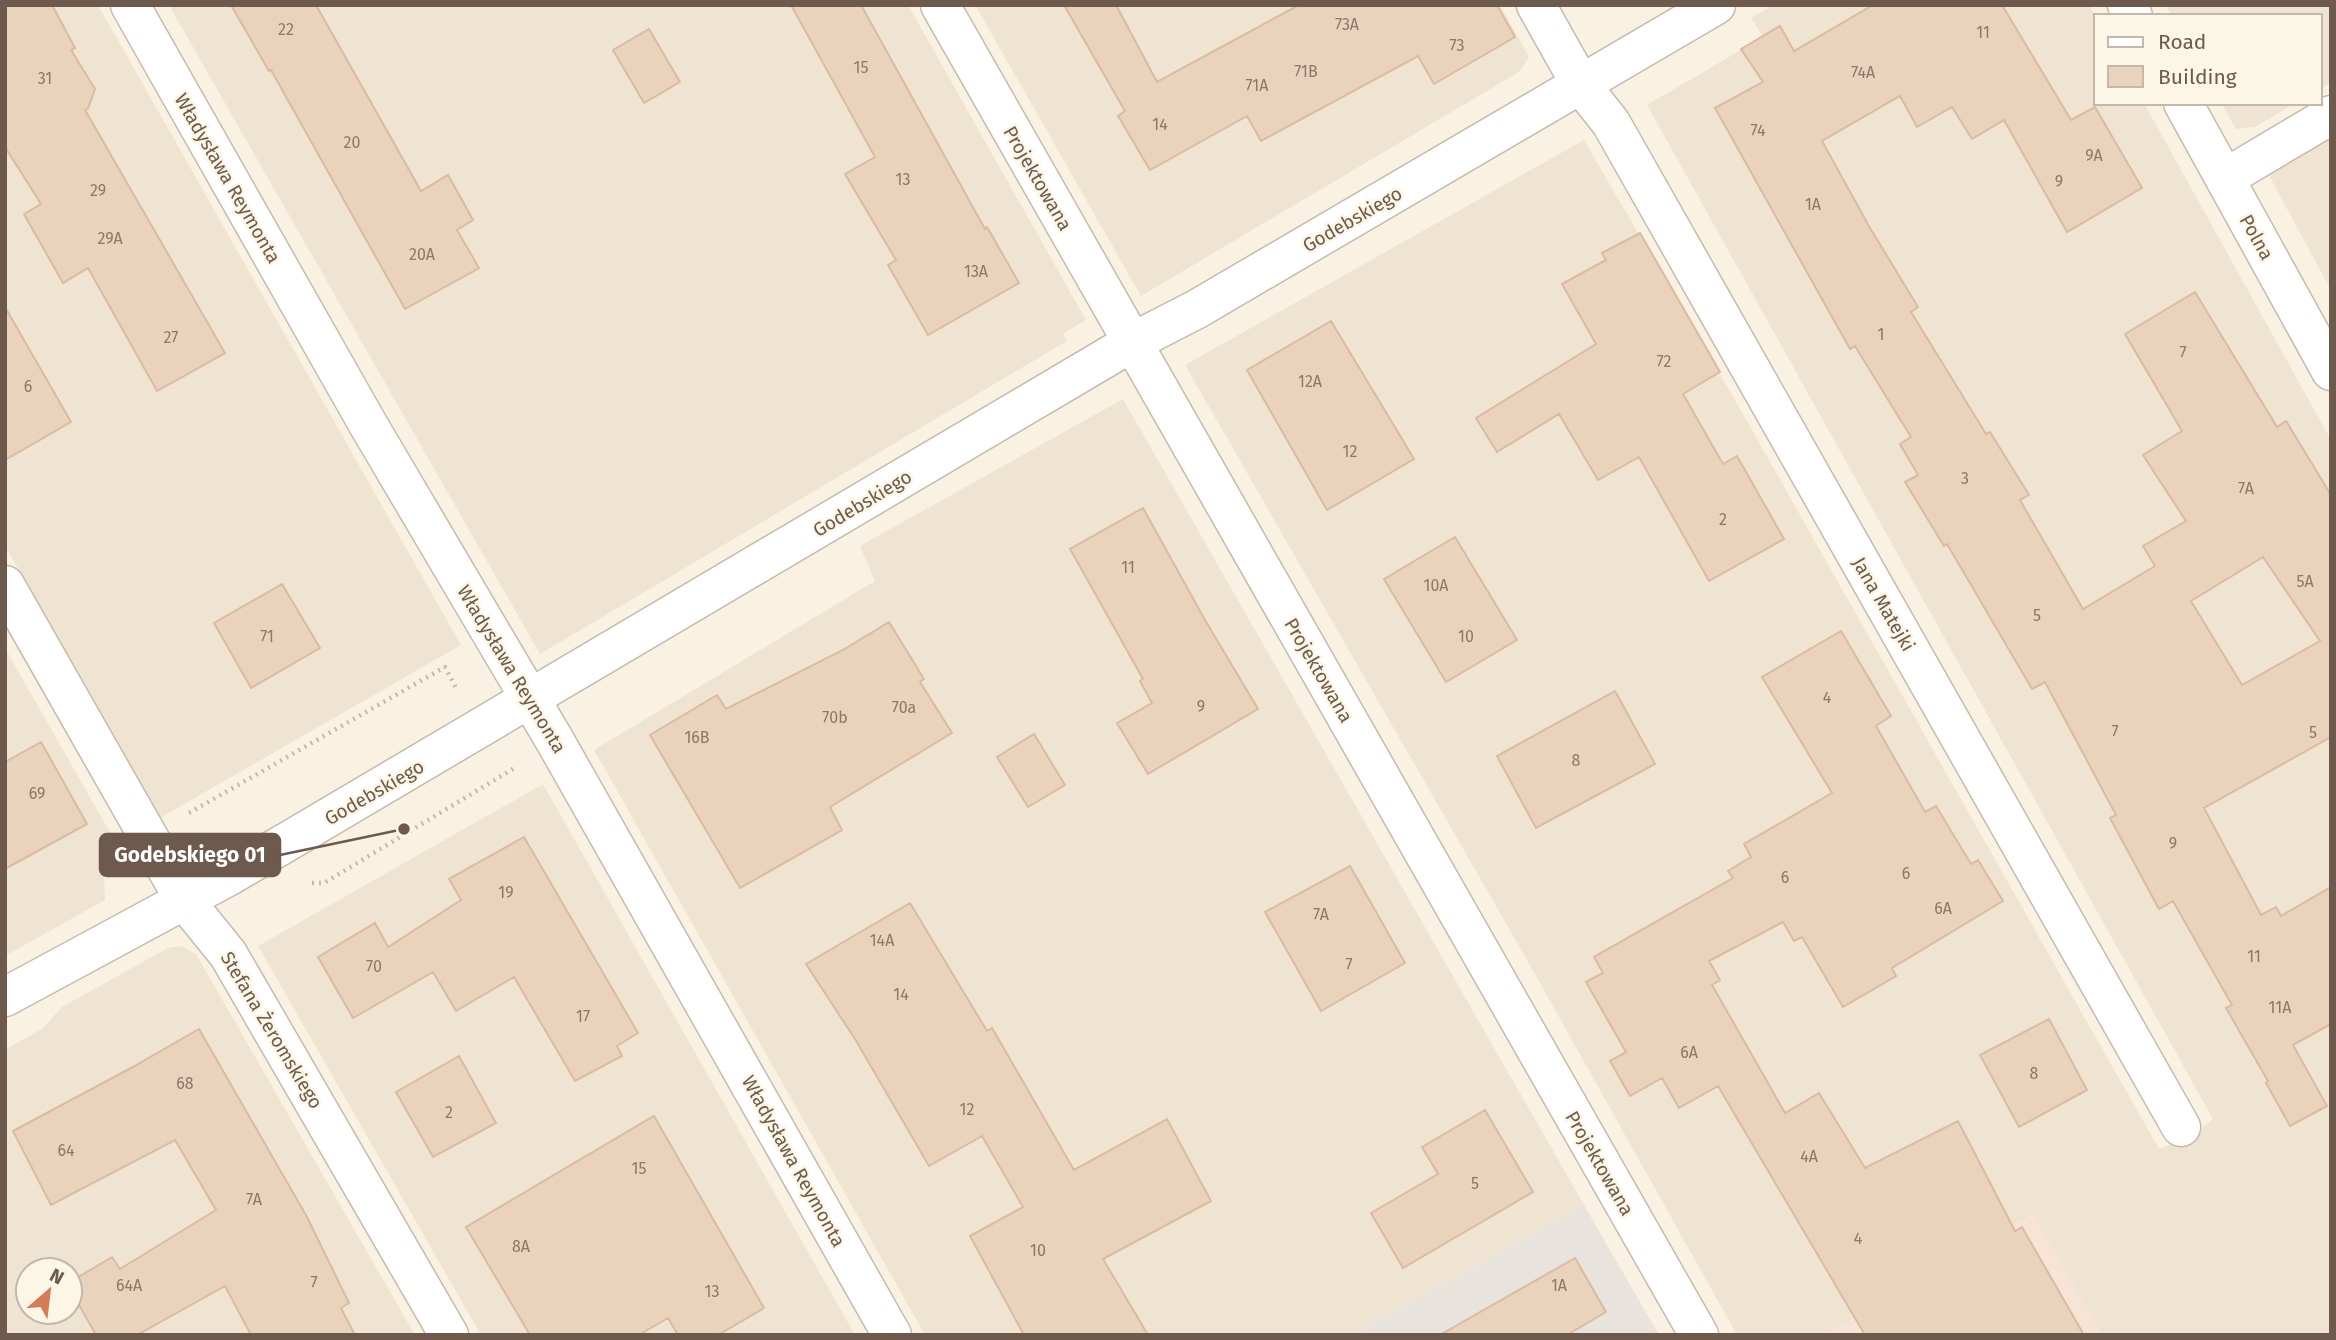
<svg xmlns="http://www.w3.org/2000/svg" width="2336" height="1340" viewBox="0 0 2336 1340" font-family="'Fira Sans',sans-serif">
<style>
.residential{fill:#efe4d1;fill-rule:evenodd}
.commercial{fill:#f8e3d7}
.industrial{fill:#e8e3dc}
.building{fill:#ead3bd;stroke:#dbbb9f;stroke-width:2;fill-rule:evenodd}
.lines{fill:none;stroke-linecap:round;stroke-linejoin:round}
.street-casing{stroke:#c7baab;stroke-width:41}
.path{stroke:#ceb6a1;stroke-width:4.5;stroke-dasharray:2 5;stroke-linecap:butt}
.street{stroke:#fff;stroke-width:38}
.labels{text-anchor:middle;stroke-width:5;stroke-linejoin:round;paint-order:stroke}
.number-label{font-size:16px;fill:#8c7868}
.street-label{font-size:19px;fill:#6d5a4c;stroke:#fcf6e7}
.leader{fill:none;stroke:#6d5a4c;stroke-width:2.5}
.callout-dot{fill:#6d5a4c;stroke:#fcf6e7;stroke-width:2.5}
.callout{fill:#6d5a4c;stroke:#6d5a4c;stroke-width:2.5}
.callout-label{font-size:21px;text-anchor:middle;font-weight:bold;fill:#fff}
</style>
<rect width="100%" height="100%" fill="#f9f2e2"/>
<path class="residential" d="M5,5H98L461,645L160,818L5,546Z
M169,5H908L1086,320L1063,334L1067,341L540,654Z
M975,5H1500L1529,57L1519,72L1141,296Z
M1774,5H2089L2096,18V103H2144L2331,440V1335H2102L2033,1215L1825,1335H1737L1531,967L1185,365L1584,140L1735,400L2159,1149L2195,1134L2213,1119L1647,105L1763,37L1751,18Z
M2166,5H2331V83L2320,89V16H2172Z
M2221,103H2296L2255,127L2236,129Z
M2331,135V290L2267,172Z
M1123,399L1584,1205L1352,1335H925L594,750L875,581L860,546Z
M5,648L127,862L104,870L105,900L5,956Z
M543,784L855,1335H481L258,946Z
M181,946L196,954L415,1335H5V1050L43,1028L62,1007L168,948ZM28,1270H70V1312H28Z"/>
<path class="commercial" d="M2034,1215L2102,1335H1825L1953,1260Z"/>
<path class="industrial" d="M1584,1205L1659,1335H1352Z"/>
<path class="building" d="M5,5H52L75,48L71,50L95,89L88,108L85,110L225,353L157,391L88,268L63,283L24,214L41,204L5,147Z
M231,5H316L421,191L448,175L473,220L457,230L479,268L405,309L271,70L269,71Z
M791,5H861L985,229L987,227L1019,283L928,335L888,265L896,260L845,174L875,157Z
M1064,5H1116L1157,82L1299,5H1497L1515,37L1434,84L1418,56L1261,141L1247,116L1150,170L1118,116L1125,111Z
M1873,5H2002L2071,120L2095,107L2142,188L2067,232L2004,120L1972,139L1952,107L1917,127L1900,96L1822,141L1870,228L1918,307L1911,312L1986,434L1990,432L2029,495L2020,500L2083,609L2155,566L2143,546L2186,521L2143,455L2182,431L2125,334L2195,292L2277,427L2286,421L2331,495V737L2204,808L2261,915L2276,907L2281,916L2331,887V1024L2293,1045L2327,1106L2290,1126L2266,1083L2268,1081L2226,1008L2232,1005L2173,901L2159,909L2110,818L2116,815L2045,682L2032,689L1947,544L1944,546L1905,482L1918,475L1900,444L1911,437L1855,346L1850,349L1715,108L1763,82L1741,49L1780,26L1794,51ZM2263,557L2320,641L2242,685L2191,601Z
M649,29L680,82L644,103L613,50Z
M1640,233L1720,372L1683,394L1723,464L1737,456L1784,539L1709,581L1639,457L1598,480L1559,414L1497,452L1476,418L1596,344L1562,284L1606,260L1602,253Z
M5,307L71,422L5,460Z
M1331,321L1414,459L1327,510L1247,370Z
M1143,508L1205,620L1258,709L1148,774L1117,723L1152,703L1140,681L1143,679L1070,549Z
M1455,537L1517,640L1446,682L1384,579Z
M282,584L320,648L251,688L214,623Z
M889,622L924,679L920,682L952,733L830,807L842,830L740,888L650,735L717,695L726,709L843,650Z
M1841,631L1891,716L1876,726L1925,812L1936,806L1971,864L1978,860L2003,901L1892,968L1896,976L1843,1007L1802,937L1794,941L1783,922L1709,961L1720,980L1712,985L1785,1113L1819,1093L1865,1168L1958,1121L2015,1231L2022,1227L2084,1335H1865L1718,1086L1679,1108L1662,1078L1630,1096L1610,1061L1626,1052L1586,982L1603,973L1594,957L1733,878L1728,871L1751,857L1744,844L1832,793L1762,677Z
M1615,691L1655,764L1536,828L1497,756Z
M1034,734L1065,785L1028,807L997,757Z
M41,742L87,824L5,869V762Z
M524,837L638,1033L617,1046L622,1056L575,1081L514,977L456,1011L433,972L353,1018L318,957L375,923L388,947L461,900L449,879Z
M1350,866L1405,963L1321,1011L1265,912Z
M910,903L987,1031L992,1028L1074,1170L1167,1119L1211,1201L1103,1259L1148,1335H1024L970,1236L1023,1207L982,1136L929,1166L855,1039L806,964Z
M2049,1019L2087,1090L2019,1127L1980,1055Z
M199,1029L307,1217L349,1303L341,1308L355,1335H251L225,1286L137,1335H96L70,1289V1282L112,1257L120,1269L216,1210L175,1140L51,1205L13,1131L131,1068Z
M459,1056L496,1123L433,1157L396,1092Z
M1485,1110L1533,1192L1403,1268L1371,1213L1438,1174L1422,1147Z
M654,1116L764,1308L718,1335H678L668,1318L639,1335H530L466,1227Z
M1575,1258L1606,1312L1567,1335H1440Z"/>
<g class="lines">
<defs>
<path id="street" d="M130,5L369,426L555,741L892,1335
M940,5L1699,1335
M1536,5L1581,85L1611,123L2181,1127
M2127,5L2133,16
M2183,103L2331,371
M2225,178L2331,115
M5,585L185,901L228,954L449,1335
M5,997L231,875L1131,343L1197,309L1716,5"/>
</defs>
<use href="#street" class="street-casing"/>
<path class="path" d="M189,813L445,667L456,688
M312,883H324L516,767"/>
<use href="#street" class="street"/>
</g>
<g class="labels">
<g class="number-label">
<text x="1347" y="30">73A</text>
<text x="286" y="35">22</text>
<text x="1983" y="38">11</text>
<text x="1457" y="51">73</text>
<text x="861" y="73">15</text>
<text x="1306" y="77">71B</text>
<text x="1863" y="78">74A</text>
<text x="45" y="84">31</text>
<text x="1257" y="91">71A</text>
<text x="1160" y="130">14</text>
<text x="1758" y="136">74</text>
<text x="352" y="148">20</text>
<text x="2094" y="161">9A</text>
<text x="903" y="185">13</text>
<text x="2059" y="187">9</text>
<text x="98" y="196">29</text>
<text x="1813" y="210">1A</text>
<text x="110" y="244">29A</text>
<text x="422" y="260">20A</text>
<text x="976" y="277">13A</text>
<text x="1881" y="340">1</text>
<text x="171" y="343">27</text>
<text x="2183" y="358">7</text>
<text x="1664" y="367">72</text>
<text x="1310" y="387">12A</text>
<text x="28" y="392">6</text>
<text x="1350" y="457">12</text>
<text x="1965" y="484">3</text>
<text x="2246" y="494">7A</text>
<text x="1723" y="525">2</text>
<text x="1128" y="573">11</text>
<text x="2305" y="587">5A</text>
<text x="1436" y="591">10A</text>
<text x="2037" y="621">5</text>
<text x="267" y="642">71</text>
<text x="1466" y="642">10</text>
<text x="1827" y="703">4</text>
<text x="1201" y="712">9</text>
<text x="904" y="713">70a</text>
<text x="835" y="723">70b</text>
<text x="2115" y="737">7</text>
<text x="2313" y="738">5</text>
<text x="697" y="743">16B</text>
<text x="1576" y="766">8</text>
<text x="37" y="799">69</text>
<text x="2173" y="849">9</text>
<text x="1906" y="879">6</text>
<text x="1785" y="883">6</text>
<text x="506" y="898">19</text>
<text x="1943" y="914">6A</text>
<text x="1321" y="920">7A</text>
<text x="882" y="946">14A</text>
<text x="2254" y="962">11</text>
<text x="1349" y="970">7</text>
<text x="374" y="972">70</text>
<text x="901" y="1000">14</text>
<text x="2280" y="1013">11A</text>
<text x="583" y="1022">17</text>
<text x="1689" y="1058">6A</text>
<text x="2034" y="1079">8</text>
<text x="185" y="1089">68</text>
<text x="967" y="1115">12</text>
<text x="449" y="1118">2</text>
<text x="66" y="1156">64</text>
<text x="1809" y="1162">4A</text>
<text x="639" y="1174">15</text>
<text x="1475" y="1189">5</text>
<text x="254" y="1205">7A</text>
<text x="1858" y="1244">4</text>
<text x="521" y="1252">8A</text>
<text x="1038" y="1256">10</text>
<text x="314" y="1288">7</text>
<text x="129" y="1291">64A</text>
<text x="1559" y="1291">1A</text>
<text x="712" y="1297">13</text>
</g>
<g class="street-label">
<text transform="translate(228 178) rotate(60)" y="7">Władysława Reymonta</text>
<text transform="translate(1038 178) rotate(60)" y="7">Projektowana</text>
<text transform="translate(1352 219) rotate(-30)" y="7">Godebskiego</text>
<text transform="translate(2257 237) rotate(61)" y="7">Polna</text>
<text transform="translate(862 503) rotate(-31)" y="7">Godebskiego</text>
<text transform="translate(1884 604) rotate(60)" y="7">Jana Matejki</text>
<text transform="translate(512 669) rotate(59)" y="7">Władysława Reymonta</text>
<text transform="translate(1319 670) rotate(60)" y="7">Projektowana</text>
<text transform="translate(374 792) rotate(-30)" y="7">Godebskiego</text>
<text transform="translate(272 1030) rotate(59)" y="7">Stefana Żeromskiego</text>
<text transform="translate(794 1161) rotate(61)" y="7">Władysława Reymonta</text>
<text transform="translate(1600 1163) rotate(60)" y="7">Projektowana</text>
</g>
</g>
<path class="leader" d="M404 829L280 855"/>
<circle class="callout-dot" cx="404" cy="829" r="7"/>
<rect class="callout" x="100" y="834" width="180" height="42" rx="7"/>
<g class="callout-label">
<text x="190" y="862">Godebskiego 01</text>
</g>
<rect width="2336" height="1340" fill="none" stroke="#6d5a4c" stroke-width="14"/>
<rect x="2094" y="14" width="228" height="91" fill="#fcf6e7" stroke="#c3b8a9" stroke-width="2"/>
<rect x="2108" y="37" width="35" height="10" fill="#ffffff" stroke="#c3b8a9" stroke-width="2"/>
<text x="2158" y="49" font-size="21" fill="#6d5a4c">Road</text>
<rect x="2108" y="66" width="35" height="21" fill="#ead3bd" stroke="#c3b8a9" stroke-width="2"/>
<text x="2158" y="84" font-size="21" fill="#6d5a4c">Building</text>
<g transform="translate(49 1291) rotate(28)"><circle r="33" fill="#fcf6e7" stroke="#c3b8a9" stroke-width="2"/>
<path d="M0-5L12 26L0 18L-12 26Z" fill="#d47c55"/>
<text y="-10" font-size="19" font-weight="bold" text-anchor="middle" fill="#6d5a4c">N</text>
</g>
</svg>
